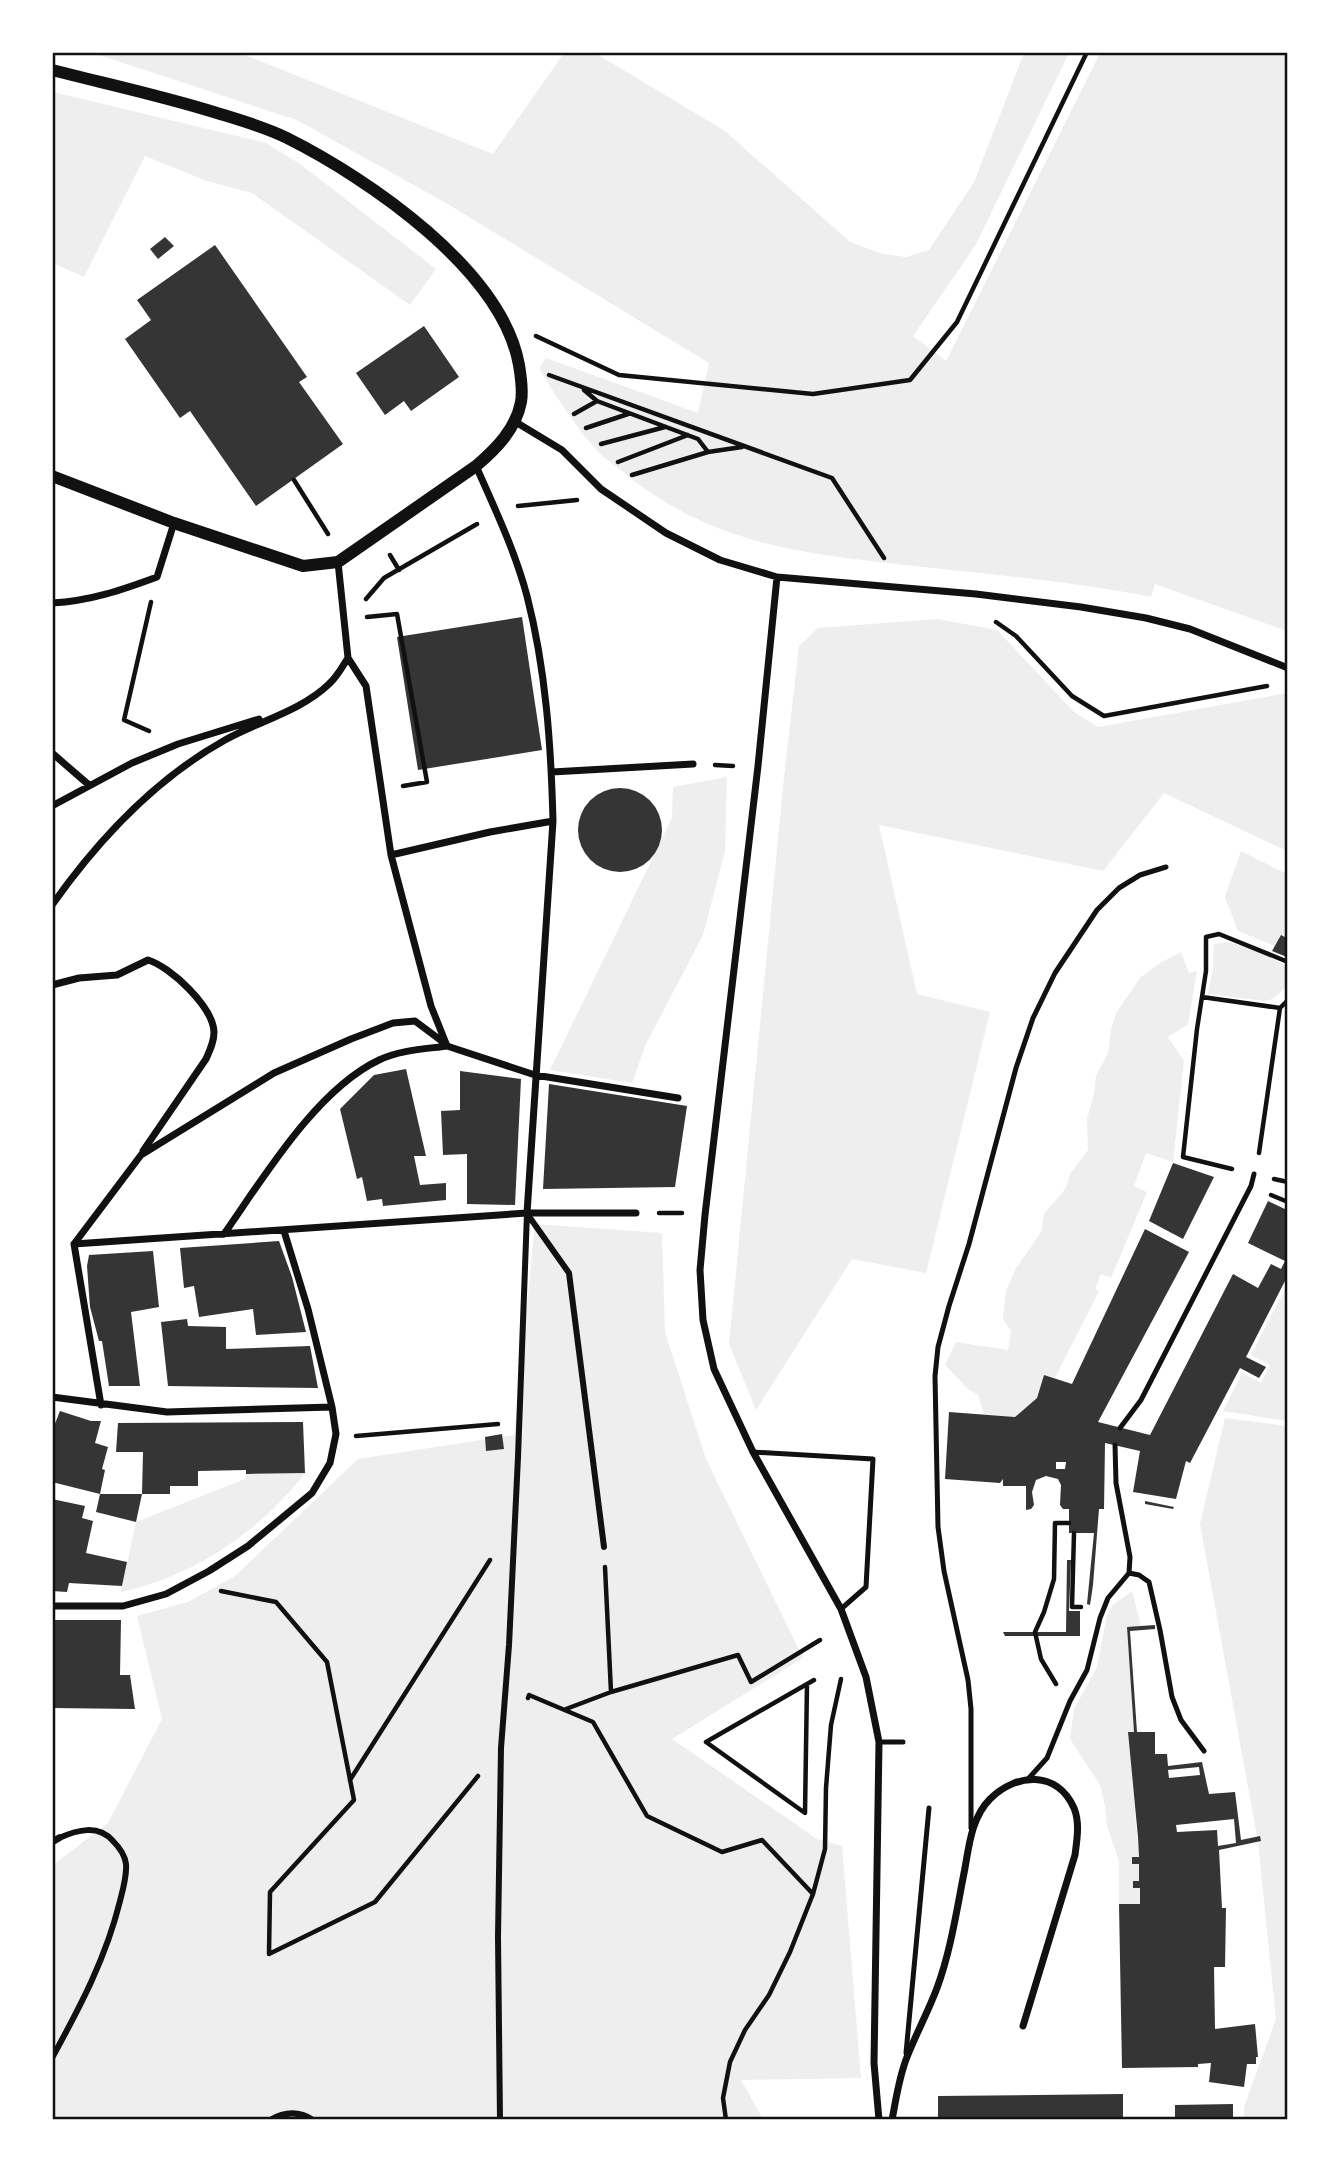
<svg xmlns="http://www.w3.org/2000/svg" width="1340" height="2172" viewBox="0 0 1340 2172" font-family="'IBM Plex Serif',serif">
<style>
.green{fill:#eee}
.building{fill:#353535;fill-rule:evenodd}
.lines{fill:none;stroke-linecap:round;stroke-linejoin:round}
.path{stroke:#111;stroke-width:4.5}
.service{stroke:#111;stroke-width:5}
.pedestrian{stroke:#111;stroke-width:6}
.minor{stroke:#111;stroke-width:7}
.tertiary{stroke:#111;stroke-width:12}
.neatline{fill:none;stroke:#111;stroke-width:2.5}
</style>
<rect width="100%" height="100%" fill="#fff"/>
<path class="green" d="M93,53H240L493,154L564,53H595L725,131L850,242L883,254L906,257L929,250L974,182L1024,53H1069L975,246L913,336L946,361L1100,53H1287V631L1155,584L1151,597C1073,581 993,575 914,566C807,554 717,546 629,477C620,469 609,462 600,454C577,429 559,401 541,372L540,367L546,358L698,413L709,363L446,203L297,120Z
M53,92L266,143L300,164L436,269L410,305L252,193L207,181L145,156L84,277L53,263Z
M937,619L997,630L1074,712L1098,727L1287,693V851L1164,793L1103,871L879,825L917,994L990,1012L926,1273L852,1259L756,1410L729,1344L784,777L799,646L818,628Z
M727,777L725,851L703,935L646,1044L632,1083L550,1070L672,818L673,787Z
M1241,851L1287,874V938L1281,935L1275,946L1238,931L1225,897Z
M1229,942L1255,950L1287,966V986L1273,999L1264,1001L1208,994L1213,968L1214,944Z
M1181,952L1189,973L1197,971L1188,1024L1168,1037L1184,1061L1173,1162L1146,1153L1134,1186L1147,1192L1111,1278L1101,1274L1095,1289L1099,1291L1055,1378L1044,1375L1037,1398L1015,1417L984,1414L978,1395L968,1389L945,1365L956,1342L1008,1350L1011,1331L1003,1319L1006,1291L1015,1270L1041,1232L1044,1214L1066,1188L1070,1174L1088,1150L1087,1119L1094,1094L1096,1076L1108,1053L1111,1029L1116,1013L1140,978L1160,963Z
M535,1224L662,1233L665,1332L706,1459L803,1658L672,1739L817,1839L842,1846L861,2078L741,2080L763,2119L53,2120V1865L108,1823L162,1719L137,1616L188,1602L235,1576L358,1459L514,1435Z
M1287,1285V1421L1223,1411L1242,1373L1261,1383L1270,1365L1251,1355Z
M1225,1418L1287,1426V2119H1244V2107L1276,2019L1258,1842L1200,1524Z
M305,1473C261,1531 192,1577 121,1592L136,1522L245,1479L246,1474Z
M1132,1591L1141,1626L1127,1628L1134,1732L1128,1733L1139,1857H1132V1864H1139V1881H1133V1888H1140V1904H1119V1861L1107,1826L1105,1806L1100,1785L1070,1739L1074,1709L1097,1667L1107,1615L1113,1605Z"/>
<path class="building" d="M165,237L174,246L158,259L150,249Z
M215,245L307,377L299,382L343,444L256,506L190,411L180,418L125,339L151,320L137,300Z
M424,326L459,377L411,411L404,401L385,415L356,373Z
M522,617L542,750L418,770L397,637Z
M578 830a42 42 0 1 1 84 0a42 42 0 1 1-84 0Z
M1281,935L1287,938V957L1272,951Z
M406,1069L426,1156H414L420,1185L446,1183V1200L383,1206L382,1199L367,1201L362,1177L357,1179L340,1109L374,1075Z
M460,1071L521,1079L515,1205L467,1204V1154L443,1155L441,1111L460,1110Z
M549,1084L687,1106L675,1187L543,1189Z
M1173,1163L1214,1177L1183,1239L1149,1221Z
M1268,1201L1287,1210V1277L1246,1357L1266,1367L1259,1378L1240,1368L1190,1463L1186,1461L1176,1499L1133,1492L1140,1451L1105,1443L1104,1509H1099L1093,1585L1090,1605L1087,1604L1094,1533H1069V1509H1063L1060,1505L1061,1485L1058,1479L1046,1476L1036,1480L1032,1492L1034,1505L1031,1509L1026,1510V1486H1003V1479L1000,1483L945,1479L949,1412L1015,1417L1037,1398L1044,1375L1072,1384L1145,1229L1189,1252L1098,1422L1150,1435L1233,1274L1258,1288L1271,1264L1281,1269L1285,1261L1248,1243ZM1056,1462H1066L1065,1469H1056Z
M279,1241L292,1277L306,1332L256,1335L253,1309L199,1317L194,1286L184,1288L180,1248Z
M153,1251L159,1307L131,1312L140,1386H109L102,1341H99L90,1307L87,1266L89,1255Z
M187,1319L188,1326L226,1327V1349L310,1346L318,1388L168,1386L161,1322Z
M60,1411L91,1421H101L95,1443L108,1447L102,1469L105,1470L100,1494L52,1482V1431Z
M303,1422L305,1473L246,1474V1470L198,1471V1486H170V1494H142L136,1522L96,1512L100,1494H142L143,1452H116L118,1423Z
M502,1434L504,1449L486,1451L485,1437Z
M52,1499L85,1506L82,1518L93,1521L86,1553L127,1562L122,1586L69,1583L67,1592L52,1591Z
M1145,1501L1174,1507L1173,1509L1145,1504Z
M1067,1560H1071L1069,1611H1080V1636H1005L1003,1632H1066Z
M52,1620H121L120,1675H130L135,1709L52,1708Z
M1155,1625V1629L1130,1631L1137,1732H1155V1754H1167L1168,1766L1202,1762L1209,1794L1235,1792L1241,1840L1260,1836L1261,1841L1219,1850L1222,1908H1226L1225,1967H1214L1215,2029L1255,2024L1258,2057H1256V2064H1247L1244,2087L1209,2082L1211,2063L1198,2064V2067L1122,2068L1119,1904H1140V1888H1133V1881H1139V1864H1132V1857H1139L1138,1837L1128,1732H1134L1127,1627ZM1199,1767L1200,1775L1169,1778L1168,1770ZM1234,1819L1236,1843L1218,1846L1217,1830L1177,1832L1176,1825Z
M1123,2094V2119H938V2096Z
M1233,2104V2119H1175V2105Z"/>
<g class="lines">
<path class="path" d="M536,336L619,375L813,394L910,380L957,322L1087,52
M549,375L832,478L884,558
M584,390L597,401
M574,414L597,401L698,439L708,452
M586,428L628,414
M601,444L665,427
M618,462L688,435
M632,475L708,452L742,447
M294,480L328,534
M518,506L577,500
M390,555L399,570
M366,599L384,578L477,524
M367,617L397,614L427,782L403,786
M996,622L1016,636L1072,696L1104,716L1267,686
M149,731L124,720L151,602
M715,765L733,766
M1202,997L1280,1008L1288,1000
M1259,1153L1280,1008
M1232,1169L1183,1157L1197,1029L1206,971V937L1219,934L1288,962
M1274,1179L1288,1182
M1271,1195L1288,1202
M659,1213H682
M356,1436L498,1424
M1074,1533L1072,1607H1081
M221,1591L276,1602L327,1662L354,1800L270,1892L269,1954L375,1902L478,1776
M807,1684L805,1813L706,1742L814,1680
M1056,1684L1041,1659L1035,1632L1044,1612L1054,1579L1055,1523H1069
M611,1692L738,1655L751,1682L820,1640
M528,1698L529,1695L593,1722L647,1816L722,1852L762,1840L813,1894
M566,1709L611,1692L605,1567
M350,1780L490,1560
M726,2120L723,2098L730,2062L745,2030L769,1995L790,1952L813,1894L825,1849L826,1788L831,1725L841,1679"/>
<path class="service" d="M1120,1428L1141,1400L1251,1186L1254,1174
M1115,1445L1116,1483L1130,1557L1129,1573
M753,1452L873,1459L866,1587L841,1609
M879,1742H903
M1029,1778L1047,1758L1070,1701L1087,1670L1100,1618L1108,1598L1129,1573L1139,1575L1149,1582L1160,1630L1172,1697L1181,1720L1204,1751
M971,1828V1709L968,1680L944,1571L938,1527L935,1376L938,1347L949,1306L969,1244L1016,1068L1033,1018L1055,973L1097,910L1119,888L1140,875L1166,867
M906,2053L929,1808"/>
<path class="pedestrian" d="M528,1215L569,1273L604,1547
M52,2058C80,2007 106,1958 120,1901C123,1889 127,1876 126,1864C125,1856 119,1847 113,1841C98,1824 77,1830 59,1838
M270,2120C284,2112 298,2110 313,2120
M500,2120L498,1937L501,1748L509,1645L518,1457L527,1213"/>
<path class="minor" d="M514,421L562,450L601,489L666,533L720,560L777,577L976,594L1081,607L1146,618L1190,629L1288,668
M476,466C495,509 515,551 527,596C546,670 551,745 553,821L527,1213
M338,562L348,658
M777,577L758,766L705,1215L700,1270L703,1320L714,1369L753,1452L841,1609L866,1677L879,1742L874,2063L879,2120
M52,603C90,601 122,590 157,577L174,523
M348,658L366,686L391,855L431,1006L447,1046L535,1075L678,1098
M52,753L89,785
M552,772L693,764
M52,806L132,763L178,744L259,719
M391,855L490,832L553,821
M52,905C98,840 155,779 225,740C259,721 301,711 329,684C337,677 342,667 348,658
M52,985L79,978L117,975L148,960C171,967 213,1007 214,1032C214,1042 210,1050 206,1059L143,1151
M224,1234C264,1177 316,1090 379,1060C400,1050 425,1049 447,1046
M74,1244L527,1213H636
M52,1397L167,1412L332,1407
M101,1405L74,1244L141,1155L274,1073L351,1039L393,1023L415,1021L447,1045
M52,1606H123L166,1594L209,1571L248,1546L312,1493L330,1463L336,1434L332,1407L308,1309L284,1231
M52,1842L59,1838
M892,2120C896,2099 899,2077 907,2057C916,2034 928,2012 937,1988C951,1950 957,1908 965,1868C969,1845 972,1817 990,1799C1016,1773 1057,1770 1074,1808C1080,1823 1077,1839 1075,1855L1023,2026"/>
<path class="tertiary" d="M52,70C107,84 163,96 217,113C240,120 265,127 287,138C369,179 502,270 519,365C521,377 523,391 521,402C516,429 496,449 476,466L338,562L303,566L174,523L52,476"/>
</g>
<rect width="1340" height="2172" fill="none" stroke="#ffffff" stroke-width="108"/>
<rect x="54" y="54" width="1232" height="2064" class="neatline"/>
</svg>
